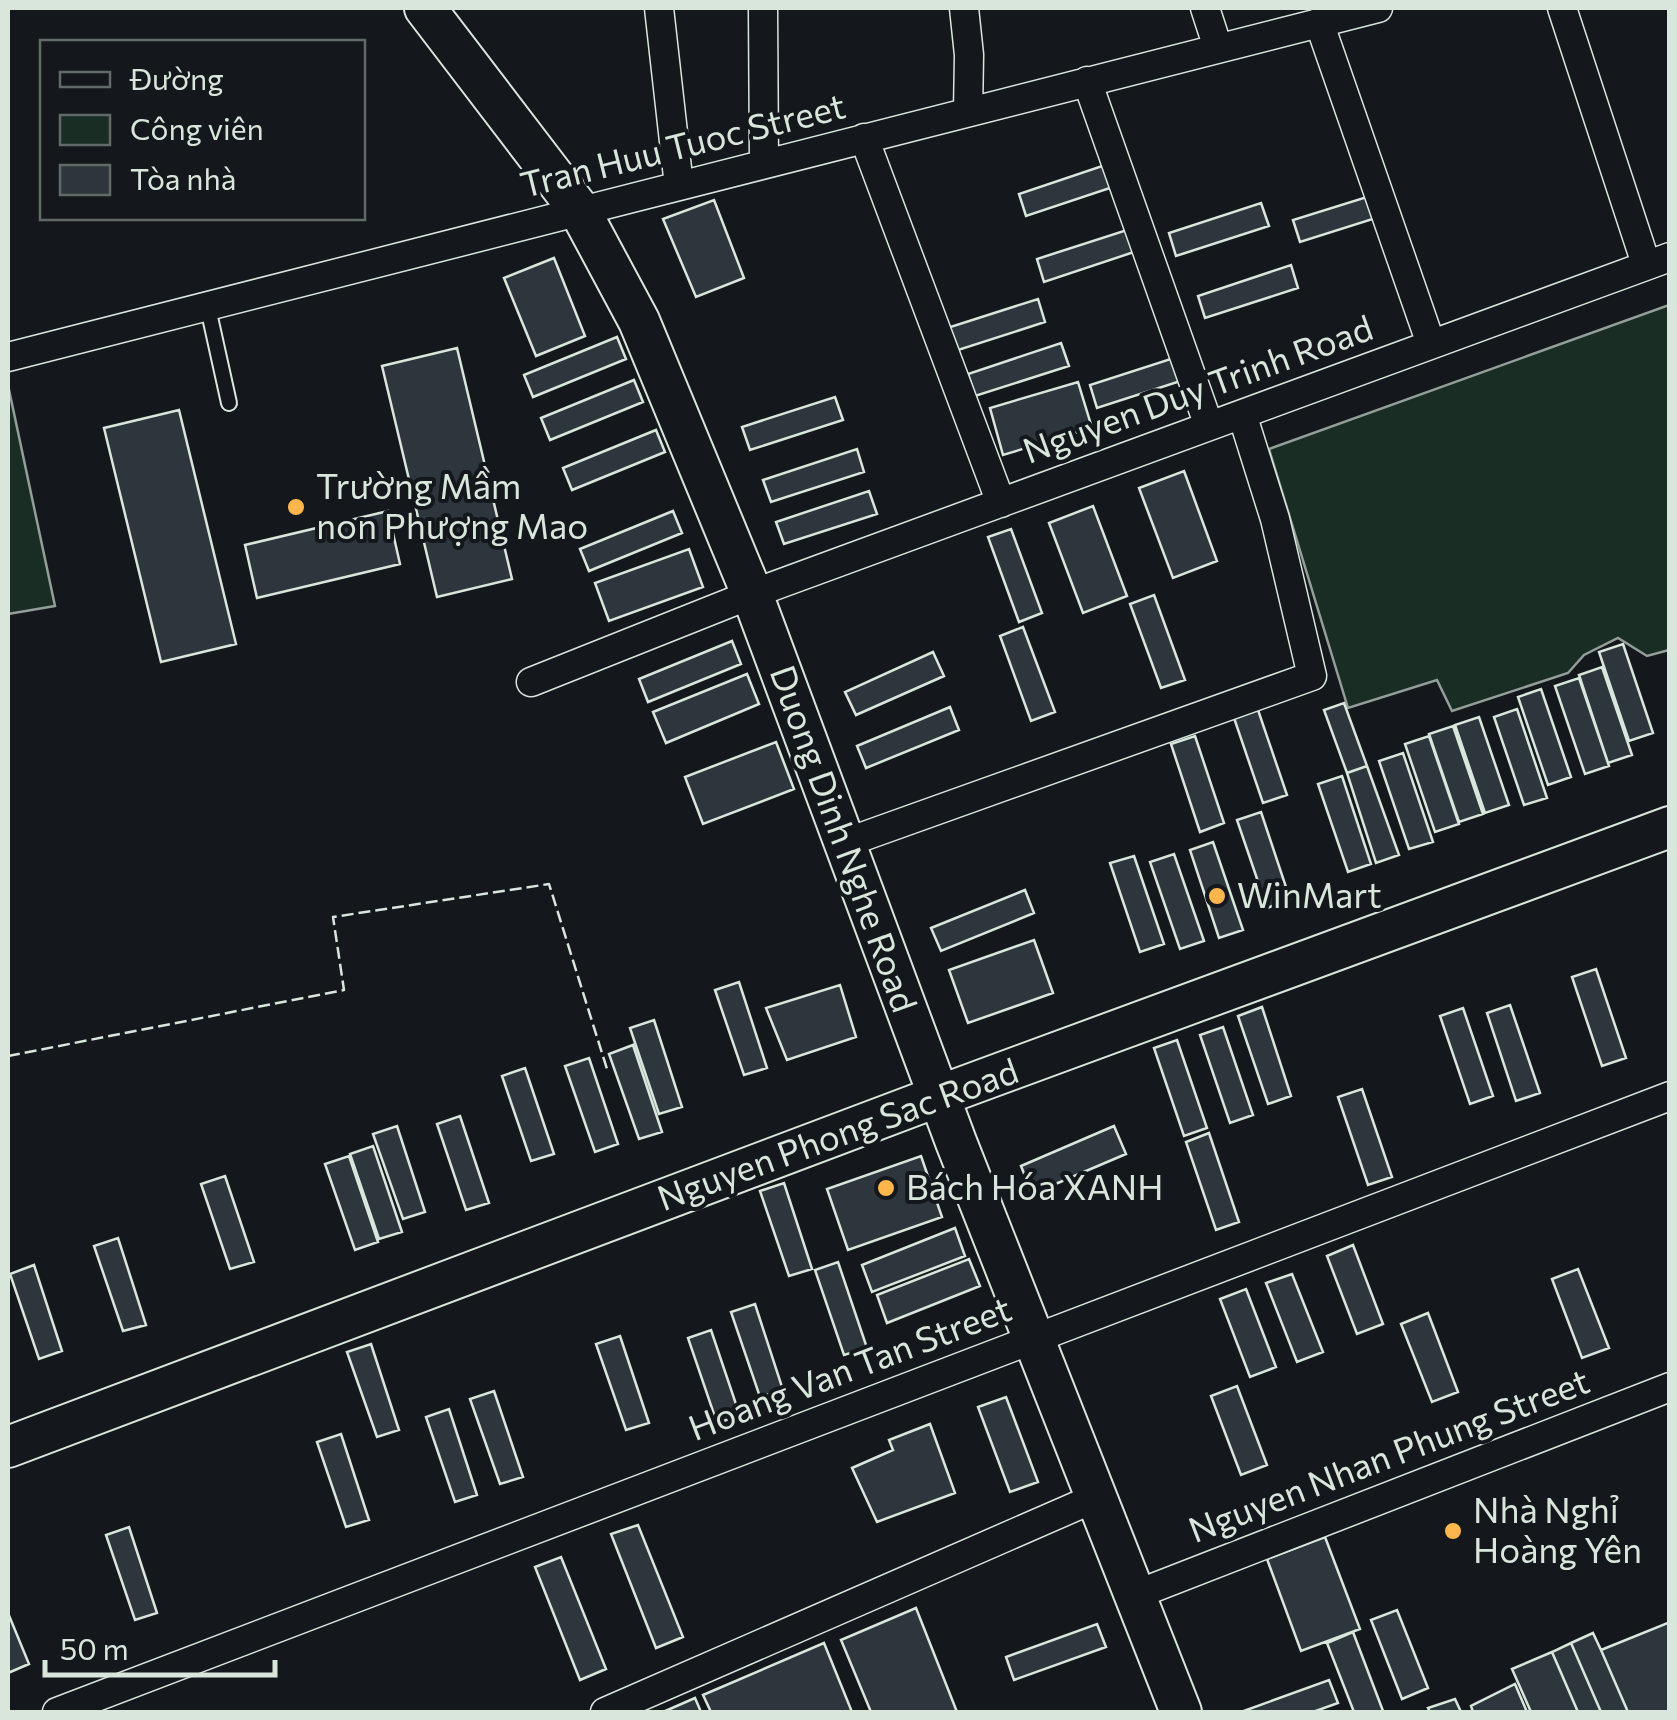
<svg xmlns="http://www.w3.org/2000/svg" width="1677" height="1720" viewBox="0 0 1677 1720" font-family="Commissioner,sans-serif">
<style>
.green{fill:#1a2d24;stroke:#939e99;stroke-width:2.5}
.building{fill:#2c363c;stroke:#d8e6dc;stroke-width:2.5}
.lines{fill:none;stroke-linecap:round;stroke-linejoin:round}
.service-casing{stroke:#d8e6dc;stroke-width:18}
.minor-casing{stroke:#d8e6dc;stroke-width:31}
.secondary-casing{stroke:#d8e6dc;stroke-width:44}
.service{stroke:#14181c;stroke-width:14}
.minor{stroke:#14181c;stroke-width:28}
.secondary{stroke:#14181c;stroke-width:40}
.fence{stroke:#d8e6dc;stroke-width:2.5;stroke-dasharray:12 5;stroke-linecap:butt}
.poi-dot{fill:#ffb74d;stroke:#14181c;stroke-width:4}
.labels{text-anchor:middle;stroke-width:8;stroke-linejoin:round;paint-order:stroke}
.street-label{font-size:35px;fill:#d8e6dc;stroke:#14181c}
.poi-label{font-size:35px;fill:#d8e6dc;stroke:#14181c;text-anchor:start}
</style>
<rect width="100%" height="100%" fill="#14181c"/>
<path class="green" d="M1669,305V650L1647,656L1618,638L1584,655L1568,673L1452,711L1437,680L1348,708L1269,449Z
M8,385L55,606L8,614Z"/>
<path class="building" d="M1111,163L1119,185L1026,216L1019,194Z
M1370,196L1376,218L1300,242L1293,220Z
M714,200L744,278L696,297L663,219Z
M1261,203L1269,226L1176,256L1169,233Z
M1130,229L1137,251L1044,282L1037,259Z
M554,258L585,336L536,356L504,278Z
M1291,265L1298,288L1205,318L1198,296Z
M1038,299L1045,322L952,352L944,329Z
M617,337L626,359L533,397L524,375Z
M1061,343L1069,366L975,396L968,374Z
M457,348L512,579L437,597L382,366Z
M1183,355L1190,378L1097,408L1090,385Z
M634,380L643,402L550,440L541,418Z
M1078,382L1092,428L1003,455L990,408Z
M835,397L843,420L750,450L742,427Z
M179,410L236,644L161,662L104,428Z
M656,430L665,452L572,490L563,468Z
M857,449L864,472L771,502L763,480Z
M1184,471L1217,561L1173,578L1139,488Z
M869,491L877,514L784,544L776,522Z
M1093,506L1127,596L1083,613L1049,523Z
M388,511L400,564L257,598L245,545Z
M673,511L682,533L589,571L580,549Z
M1011,529L1042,613L1019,622L988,537Z
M689,549L703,587L609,621L595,583Z
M1154,595L1185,680L1161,688L1130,604Z
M1023,627L1055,712L1031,721L1000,636Z
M732,641L741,664L648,702L639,679Z
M1623,644L1653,733L1629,741L1599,652Z
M933,652L944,676L856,715L845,692Z
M1602,667L1632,755L1608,763L1579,675Z
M747,674L759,704L666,743L653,712Z
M1579,678L1609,766L1585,774L1555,686Z
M1541,689L1571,777L1548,785L1518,697Z
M1344,703L1367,766L1347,773L1324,710Z
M950,707L959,730L866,768L857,746Z
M1257,707L1287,795L1263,803L1233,715Z
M1517,709L1547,798L1524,805L1494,717Z
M1479,717L1509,805L1485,813L1455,725Z
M1453,726L1483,814L1459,822L1429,734Z
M1195,736L1224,823L1200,832L1171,744Z
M1429,736L1459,824L1435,832L1405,744Z
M776,742L794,789L703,824L685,777Z
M1403,753L1433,842L1409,849L1379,761Z
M1367,766L1399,855L1376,863L1347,773Z
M1342,776L1371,864L1348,872L1318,784Z
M1261,812L1290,899L1267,908L1237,820Z
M1213,842L1243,930L1219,938L1190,850Z
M1174,854L1204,941L1180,949L1150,862Z
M1134,856L1164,944L1140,952L1110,863Z
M1025,890L1034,913L941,951L931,928Z
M1034,940L1053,993L968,1023L949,970Z
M1596,969L1626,1058L1602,1066L1572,977Z
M739,982L767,1068L744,1075L715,990Z
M840,985L856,1037L787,1060L766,1008Z
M1510,1005L1540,1093L1516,1101L1487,1013Z
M1262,1007L1291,1096L1268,1104L1238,1016Z
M1463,1008L1493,1096L1470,1104L1440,1016Z
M654,1020L682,1107L659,1114L630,1028Z
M1223,1027L1253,1115L1230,1123L1200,1035Z
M1177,1040L1207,1128L1184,1136L1154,1048Z
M633,1045L662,1132L639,1139L609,1054Z
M589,1058L618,1144L595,1152L565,1066Z
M525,1068L554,1154L531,1161L502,1076Z
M1362,1089L1392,1177L1368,1185L1338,1097Z
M460,1116L489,1203L466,1210L437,1124Z
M397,1126L425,1212L403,1219L373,1134Z
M1114,1126L1126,1154L1032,1194L1021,1166Z
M1209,1133L1239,1222L1216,1230L1186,1142Z
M373,1146L402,1232L379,1239L350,1154Z
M349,1156L378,1242L355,1250L325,1164Z
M921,1156L942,1217L848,1250L827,1189Z
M225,1176L254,1262L230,1269L201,1184Z
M784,1183L812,1269L789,1276L760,1191Z
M955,1228L965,1256L872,1292L862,1265Z
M118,1238L146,1325L123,1331L94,1246Z
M1353,1245L1383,1324L1357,1334L1327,1256Z
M969,1259L980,1286L887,1323L877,1295Z
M838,1262L867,1348L844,1355L815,1270Z
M34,1265L62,1351L39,1359L10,1274Z
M1578,1269L1609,1348L1582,1358L1552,1279Z
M1292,1274L1323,1352L1297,1362L1266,1283Z
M1246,1289L1276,1367L1250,1377L1220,1299Z
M755,1304L783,1390L760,1397L731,1312Z
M1428,1313L1458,1392L1432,1402L1401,1324Z
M711,1330L740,1416L717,1423L688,1338Z
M620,1336L649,1423L626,1430L596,1344Z
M371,1344L399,1430L377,1437L347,1352Z
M1237,1386L1267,1465L1241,1475L1211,1396Z
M494,1391L523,1477L500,1484L470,1399Z
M1006,1397L1038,1482L1010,1492L978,1407Z
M449,1409L477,1495L455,1502L426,1417Z
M930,1424L955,1493L877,1522L852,1468L893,1450L889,1440Z
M341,1434L369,1520L346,1527L317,1442Z
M638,1525L683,1637L656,1648L611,1534Z
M129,1527L157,1613L135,1620L106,1535Z
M1325,1537L1360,1629L1301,1651L1267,1559Z
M561,1557L606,1669L580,1680L535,1567Z
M916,1608L957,1712H871L841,1640Z
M1397,1610L1428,1688L1402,1699L1371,1620Z
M8,1613L29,1664L8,1673Z
M1670,1622V1712H1628L1601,1650Z
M1097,1624L1106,1647L1014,1680L1006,1657Z
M1353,1632L1383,1711L1379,1712H1354L1327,1643Z
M1593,1633L1601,1650L1628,1712H1601L1571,1643Z
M824,1643L852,1712H711L703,1695Z
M1571,1643L1601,1712H1578L1552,1652Z
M1552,1652L1578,1712H1531L1512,1669Z
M1329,1680L1338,1703L1313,1712H1241Z
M1515,1684L1527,1712H1473L1471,1706Z
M695,1698L701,1712H663Z
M1455,1699L1461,1712H1430L1428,1708Z"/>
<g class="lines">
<defs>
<path id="service" d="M208,308L229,403"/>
<path id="minor" d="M659,8L679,186
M763,8L764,164
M964,8L969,55L968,112
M1205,8L1218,48
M1562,8L1646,264
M1319,22L1431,344
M1087,81L1209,426
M864,138L1001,503
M8,357L1378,8
M531,682L752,594L1670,257
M845,843L1312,676L1275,519L1242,414
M1135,1595L1670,1387
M57,1712L1670,1096
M605,1712L1095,1498"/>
<path id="secondary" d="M425,8L580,211L639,321L752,594L956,1142L1181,1712
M8,1447L939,1096L1670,827"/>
</defs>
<use href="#service" class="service-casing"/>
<use href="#minor" class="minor-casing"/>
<use href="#secondary" class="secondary-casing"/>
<use href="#service" class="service"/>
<use href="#minor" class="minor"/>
<use href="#secondary" class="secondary"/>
<path class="fence" d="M8,1056L344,990L333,917L549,884L607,1069"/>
</g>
<g class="poi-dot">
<circle cx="296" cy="507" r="10"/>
<circle cx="1217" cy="896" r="10"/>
<circle cx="886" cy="1188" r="10"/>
<circle cx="1453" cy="1531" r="10"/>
</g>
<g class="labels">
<g class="street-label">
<text transform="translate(683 146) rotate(-14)" y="12">Tran Huu Tuoc Street</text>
<text transform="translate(1198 390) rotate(-20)" y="12">Nguyen Duy Trinh Road</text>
<text transform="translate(843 839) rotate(70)" y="12">Duong Dinh Nghe Road</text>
<text transform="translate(838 1135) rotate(-20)" y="12">Nguyen Phong Sac Road</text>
<text transform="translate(850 1369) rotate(-21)" y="12">Hoang Van Tan Street</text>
<text transform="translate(1389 1456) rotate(-21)" y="12">Nguyen Nhan Phung Street</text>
</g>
<g class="poi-label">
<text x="316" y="499">Trường Mầm<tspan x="316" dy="40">non Phượng Mao</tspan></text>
<text x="1237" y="908">WinMart</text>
<text x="906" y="1200">Bách Hóa XANH</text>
<text x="1473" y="1523">Nhà Nghỉ<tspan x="1473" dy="40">Hoàng Yên</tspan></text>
</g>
</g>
<rect width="1677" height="1720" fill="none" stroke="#d8e6dc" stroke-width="20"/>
<rect x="40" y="40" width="325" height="180" fill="#14181c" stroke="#626a69" stroke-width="2.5"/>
<rect x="60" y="72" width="50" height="15" fill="#14181c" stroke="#626a69" stroke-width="2.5"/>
<text x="130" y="90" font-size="30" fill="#d8e6dc">Đường</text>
<rect x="60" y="115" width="50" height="30" fill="#1a2d24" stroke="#626a69" stroke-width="2.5"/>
<text x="130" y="140" font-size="30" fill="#d8e6dc">Công viên</text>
<rect x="60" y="165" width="50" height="30" fill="#2c363c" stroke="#626a69" stroke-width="2.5"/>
<text x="130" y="190" font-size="30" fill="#d8e6dc">Tòa nhà</text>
<path d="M45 1660v15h230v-15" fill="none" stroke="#d8e6dc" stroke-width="5"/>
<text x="60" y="1660" font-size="30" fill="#d8e6dc" stroke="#14181c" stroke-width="8" paint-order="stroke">50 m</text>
</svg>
